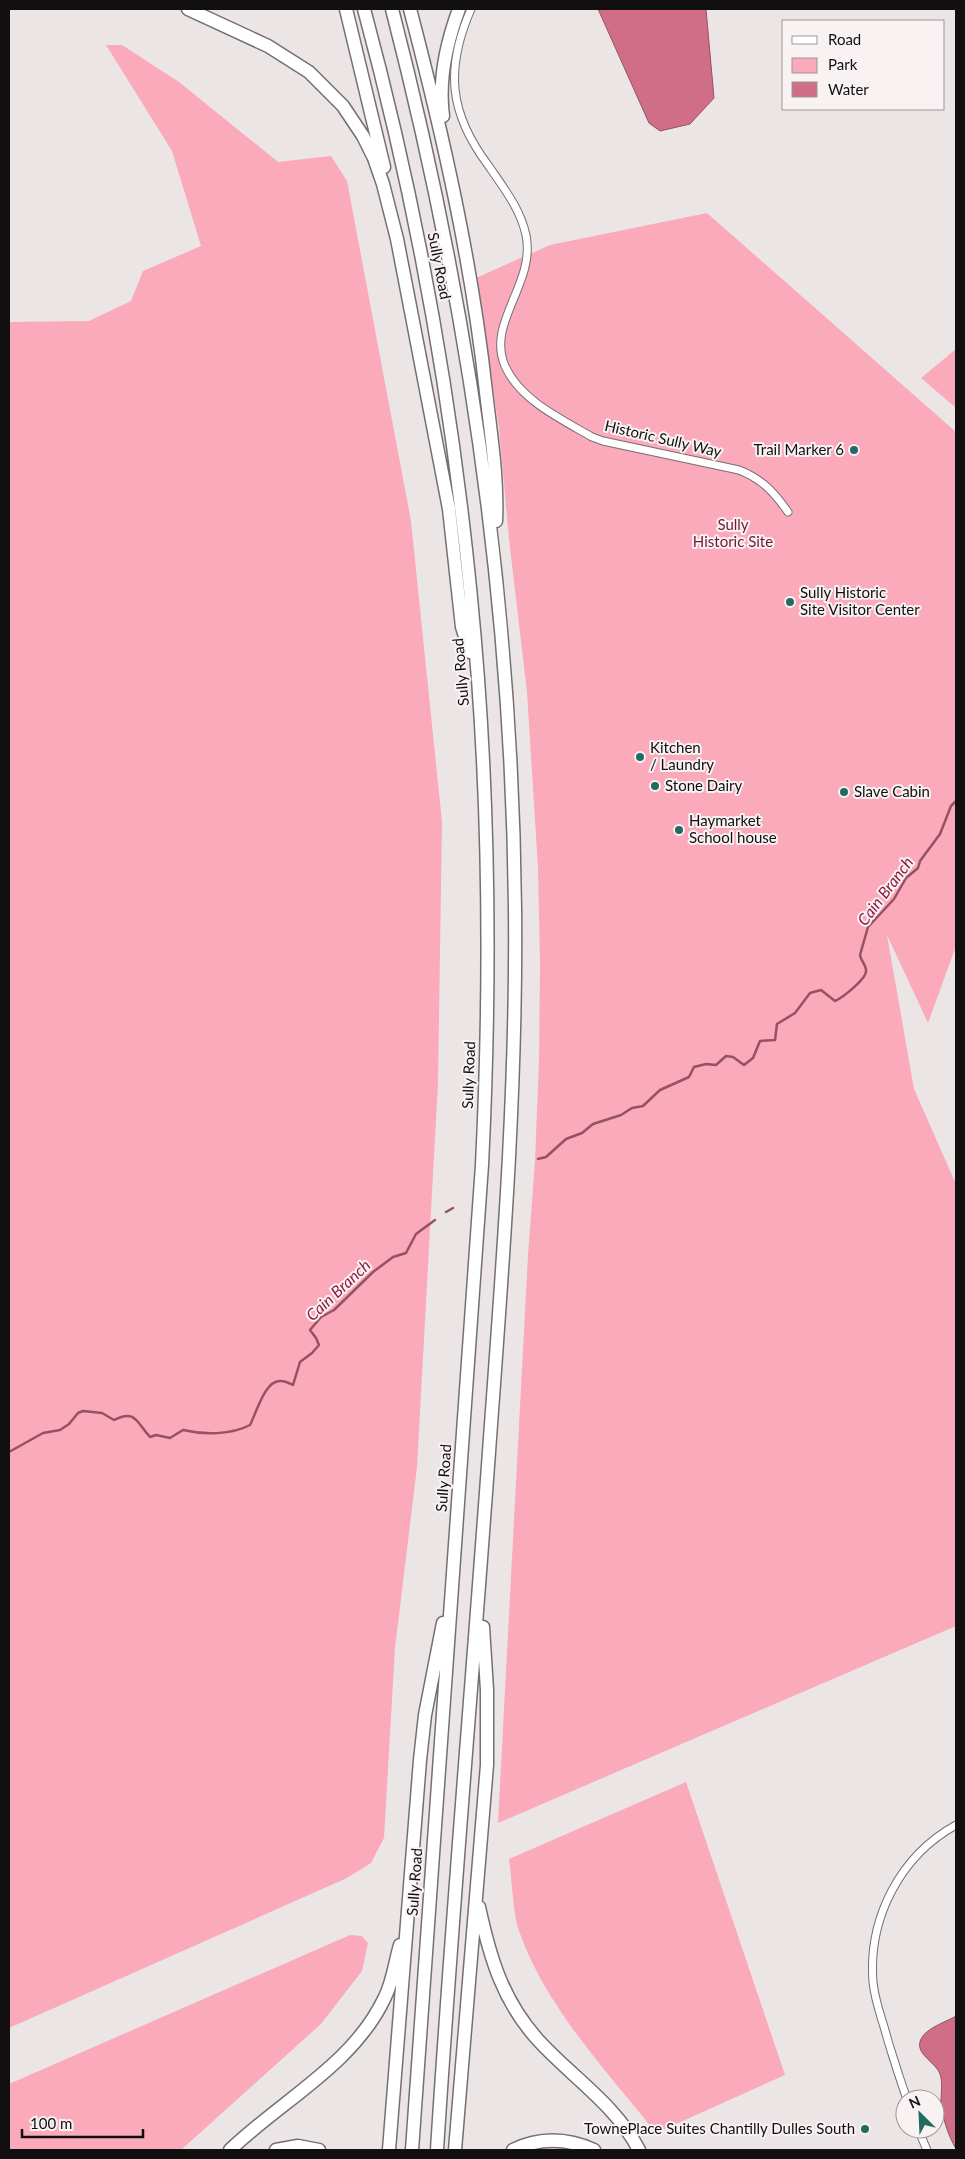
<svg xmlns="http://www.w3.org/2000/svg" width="965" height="2159" viewBox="0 0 965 2159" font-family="Lato,sans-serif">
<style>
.green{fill:#faaabb}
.water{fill:#cf6e86;stroke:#965263}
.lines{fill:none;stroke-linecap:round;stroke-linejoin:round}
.stream{stroke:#965263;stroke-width:2.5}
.street-casing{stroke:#756f70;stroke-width:9}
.highway-casing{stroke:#756f70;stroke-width:15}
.street{stroke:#fff;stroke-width:7}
.highway{stroke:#fff;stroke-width:12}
.poi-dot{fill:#216b63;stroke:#f9f2f3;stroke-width:2}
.labels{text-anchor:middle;stroke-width:4;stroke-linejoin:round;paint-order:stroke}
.street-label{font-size:15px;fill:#110f10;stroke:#f9f2f3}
.poi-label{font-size:15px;fill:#110f10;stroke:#f9f2f3;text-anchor:start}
.park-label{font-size:15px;fill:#721937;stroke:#f9f2f3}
.water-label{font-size:16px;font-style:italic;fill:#901a45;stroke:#f9f2f3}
</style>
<rect width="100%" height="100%" fill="#ece5e6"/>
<path class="green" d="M106,45H122L179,82L278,162L331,156L347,181L411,521L442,822L438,1083L417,1467L395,1648L384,1838L371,1863L347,1878L9,2028V322L89,321L131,301L143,271L201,246L172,151Z
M707,213L956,432V946L928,1023L887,935L914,1089L956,1184V1626L498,1823L528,1255L535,1161L539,1062L540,963L538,868L527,692L509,539L499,428L476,278L550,245Z
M956,349V408L921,378Z
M686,1782L785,2075L656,2133C607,2071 546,2008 519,1931C513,1914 512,1879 509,1859Z
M350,1935L362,1936L368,1943L362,1971L321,2024L181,2150H9V2084Z"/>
<path class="water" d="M598,9H706L714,98L690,124L660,131L649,123Z
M956,2016V2149C948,2135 942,2117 941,2101C941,2092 943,2083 940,2074C935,2061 914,2054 921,2039C926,2028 946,2022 956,2016Z"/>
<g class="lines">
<path class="stream" d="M538,1159L546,1157L566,1139L582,1133L593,1124L621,1115L632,1108L643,1106L660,1090L689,1077L694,1067L706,1064L716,1065L726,1056L733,1057L744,1065L753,1058L760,1041L775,1040L777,1024L795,1013L810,993L821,990L835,1001C842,998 868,978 866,970C866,964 861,962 860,955L868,927L894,899L906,878L918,868L920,861L940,834L951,806L956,801
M446,1212L453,1208
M9,1452L43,1433L60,1430L69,1424L78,1413L83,1411L102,1413L114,1420C136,1409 136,1422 150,1437L156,1435L170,1438L183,1430C204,1435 231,1435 250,1425C256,1414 265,1379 281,1381C285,1381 289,1383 293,1385L300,1362L312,1353L319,1345L316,1338L310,1330L321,1317L334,1310L373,1272L393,1257L406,1253L416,1234L435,1220"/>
<defs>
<path id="street" d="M471,9C445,69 449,113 488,165C503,187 520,208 526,235C536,284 486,322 505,366C520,400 561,419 592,437L603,441L739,470C762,479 774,492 788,512
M907,2099C900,2080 894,2060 888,2041C883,2021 875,2003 873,1982C868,1918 900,1856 956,1825
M918,2129L927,2150"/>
<path id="highway" d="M188,9L268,46L309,72L343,106L363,136L374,158L383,184L397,239L409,301L449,509L462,627L470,652
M346,9L384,167
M364,9C423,227 461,453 478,679C490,841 490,1003 482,1165L412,2150
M392,9C468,303 512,604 515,908C517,1085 503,1261 490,1438C473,1675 452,1913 437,2150
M410,9C443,135 472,263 486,392C491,435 498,478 496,521
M443,116C438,79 446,44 459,9
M479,1907C490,1958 503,2002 539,2041C572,2077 616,2105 639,2150
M230,2150C282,2100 354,2064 385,1997C393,1981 395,1962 400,1945
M276,2150L298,2146L319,2150
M389,2150L420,1760L425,1715L443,1623
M455,2150L487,1765V1690L483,1627
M513,2150C540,2137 567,2138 594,2150"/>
</defs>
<use href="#street" class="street-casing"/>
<use href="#highway" class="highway-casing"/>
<use href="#street" class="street"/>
<use href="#highway" class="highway"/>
</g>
<g class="poi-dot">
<circle cx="854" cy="450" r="5"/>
<circle cx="790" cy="602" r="5"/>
<circle cx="640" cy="757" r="5"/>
<circle cx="655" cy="786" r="5"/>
<circle cx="844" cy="792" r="5"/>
<circle cx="679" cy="830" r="5"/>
<circle cx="865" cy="2129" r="5"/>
</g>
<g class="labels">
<g class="street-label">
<text transform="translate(439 266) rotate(79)" y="5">Sully Road</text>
<text transform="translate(663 439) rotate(13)" y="5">Historic Sully Way</text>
<text transform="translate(461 672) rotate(-95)" y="5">Sully Road</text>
<text transform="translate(469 1075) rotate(-88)" y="5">Sully Road</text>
<text transform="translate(444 1478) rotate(-86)" y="5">Sully Road</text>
<text transform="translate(415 1882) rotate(-86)" y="5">Sully Road</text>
</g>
<g class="poi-label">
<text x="844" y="455" text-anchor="end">Trail Marker 6</text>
<text x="800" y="598">Sully Historic<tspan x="800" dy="17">Site Visitor Center</tspan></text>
<text x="650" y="753">Kitchen<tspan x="650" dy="17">/ Laundry</tspan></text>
<text x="665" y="791">Stone Dairy</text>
<text x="854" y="797">Slave Cabin</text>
<text x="689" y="826">Haymarket<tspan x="689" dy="17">School house</tspan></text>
<text x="855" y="2134" text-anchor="end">TownePlace Suites Chantilly Dulles South</text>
</g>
<g class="park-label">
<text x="733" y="530">Sully<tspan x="733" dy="17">Historic Site</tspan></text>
</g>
<g class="water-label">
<text transform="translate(885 891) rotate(-53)" y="6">Cain Branch</text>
<text transform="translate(338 1290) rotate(-43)" y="6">Cain Branch</text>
</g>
</g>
<rect width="965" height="2159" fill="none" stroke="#110f10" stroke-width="20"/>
<rect x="782" y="20" width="162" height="90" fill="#f9f2f3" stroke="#9c9798"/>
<rect x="792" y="36" width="25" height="8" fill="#ffffff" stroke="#9c9798"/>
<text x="828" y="45" font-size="15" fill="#110f10">Road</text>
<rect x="792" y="58" width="25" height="15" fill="#faaabb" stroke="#9c9798"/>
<text x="828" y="70" font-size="15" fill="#110f10">Park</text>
<rect x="792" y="82" width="25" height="15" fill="#cf6e86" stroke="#9c9798"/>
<text x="828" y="95" font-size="15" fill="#110f10">Water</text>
<g transform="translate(920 2114) rotate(336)"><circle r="24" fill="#f9f2f3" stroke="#9c9798"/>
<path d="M0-4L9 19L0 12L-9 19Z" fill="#216b63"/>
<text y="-8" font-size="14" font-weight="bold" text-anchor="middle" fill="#110f10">N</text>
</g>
<path d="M22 2129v8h121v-8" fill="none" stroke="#110f10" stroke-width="2.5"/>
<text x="30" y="2129" font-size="15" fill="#110f10" stroke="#f9f2f3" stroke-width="4" paint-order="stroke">100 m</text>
</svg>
